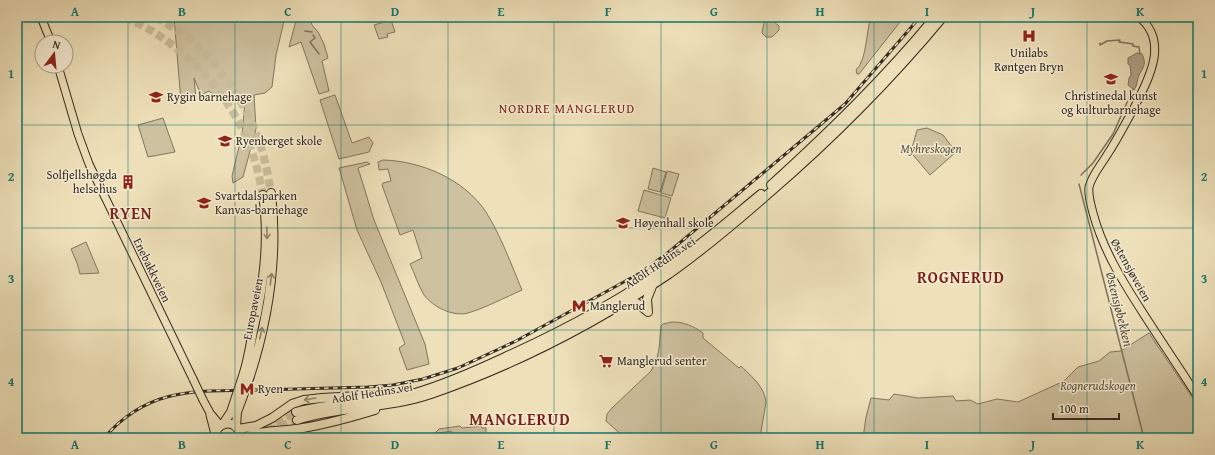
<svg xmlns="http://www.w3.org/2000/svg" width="1215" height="455" viewBox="0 0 1215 455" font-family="'Gentium Book Plus',serif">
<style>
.green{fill:#cec19f;stroke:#81765f}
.water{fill:#afa285;stroke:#7e725c}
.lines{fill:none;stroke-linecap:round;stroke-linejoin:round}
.stream{stroke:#7e725c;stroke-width:1.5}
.highway-tunnel{stroke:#c9bc9a;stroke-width:8;stroke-dasharray:8 4;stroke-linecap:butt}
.major-casing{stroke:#342b1f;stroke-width:9}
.highway-casing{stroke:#342b1f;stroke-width:10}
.major{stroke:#eee0b9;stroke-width:7}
.highway{stroke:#eee0b9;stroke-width:8}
.rail-casing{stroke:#342b1f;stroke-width:3}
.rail{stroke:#f4ebd2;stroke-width:1.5;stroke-dasharray:4.5;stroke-linecap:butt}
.major-bridge-casing{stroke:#342b1f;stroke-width:9;stroke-linecap:butt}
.highway-bridge-casing{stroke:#342b1f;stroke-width:10;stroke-linecap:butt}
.major-bridge{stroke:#eee0b9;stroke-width:7}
.highway-bridge{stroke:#eee0b9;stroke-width:8}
.oneway{stroke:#91866c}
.grid{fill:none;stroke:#0f766e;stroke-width:1;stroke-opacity:0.55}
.labels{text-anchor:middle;stroke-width:3;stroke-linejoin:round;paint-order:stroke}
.poi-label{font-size:12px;fill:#342b1f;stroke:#f4ebd2;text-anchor:start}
.park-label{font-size:12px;font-style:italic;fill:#5a503f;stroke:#f4ebd2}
.street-label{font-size:12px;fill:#342b1f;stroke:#f4ebd2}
.neighbourhood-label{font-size:13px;letter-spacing:1px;fill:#7a1f14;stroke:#f4ebd2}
.water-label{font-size:13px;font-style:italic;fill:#594f3e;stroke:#f4ebd2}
.district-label{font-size:16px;font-weight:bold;letter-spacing:1px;fill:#7a1f14;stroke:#f4ebd2}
.neatline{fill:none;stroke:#0f766e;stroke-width:1.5}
.grid-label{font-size:13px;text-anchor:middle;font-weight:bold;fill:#0f766e}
</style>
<rect width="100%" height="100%" fill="#eee0b9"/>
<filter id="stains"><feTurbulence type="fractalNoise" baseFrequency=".005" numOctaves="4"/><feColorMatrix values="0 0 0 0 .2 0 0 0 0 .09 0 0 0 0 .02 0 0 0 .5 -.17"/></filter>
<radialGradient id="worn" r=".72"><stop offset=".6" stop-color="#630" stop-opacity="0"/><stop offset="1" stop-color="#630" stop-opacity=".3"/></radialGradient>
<path class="green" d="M174,17H285L276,55L272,87L265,93L254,95L256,129L253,140L243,177L233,183L232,176L242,134L245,102L219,99L209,91L201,95L194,78L196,99L181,102Z
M297,17H309L312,25L318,32L324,44L328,58L322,61L329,91L319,94L301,42L289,47Z
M765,17H768L779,26V30L772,37H766L762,33Z
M871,17H904L859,74H857L856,70C867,60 866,31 871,17Z
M391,20L395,32L387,34L388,37L379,39L374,25Z
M335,95L352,143L369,137L373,143L369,152L339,159L320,100Z
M163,118L175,152L148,157L138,125Z
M927,128L943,135L956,152L930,175L908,149L912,148L917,130Z
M383,160C421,161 464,179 486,212C501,236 511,264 522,290C506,297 485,308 468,313C453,317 433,307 424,295C418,285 415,274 410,264L422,258L413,230L400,235L382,185L383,183L391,181L388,169L379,170L378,162Z
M367,162L370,164L358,168L374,220L425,344L429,364L407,370L399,348L405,344L381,282L357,230L339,168Z
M653,168L666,172L660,192L648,189Z
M667,171L679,174L672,196L661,193Z
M644,190L671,198L665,218L638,211Z
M86,242L99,273L80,274L77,263L71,249Z
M672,322C685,322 693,326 703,333V338L739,368L741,366C752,377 764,386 766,402L760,438H625L606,421L607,414L613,407L651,371L657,358L659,349L661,326L663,324Z
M1149,333L1198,406V438H863L866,417L871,398L889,400L894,394L918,398L953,396L956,401L970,400L978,404L997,399L1018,402L1064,381L1078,367L1099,361L1110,352L1121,351Z
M460,426L462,428L481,426L482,428H486V438H453L451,431L434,434L439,429Z"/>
<path class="water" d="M1137,53L1142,54C1148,66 1141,69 1138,78C1137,82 1137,86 1134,90L1128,85L1129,78L1131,75L1130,65L1128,64V58Z"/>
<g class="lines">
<path class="stream" d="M305,31L312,32
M313,35L315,38L310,42L319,54
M1100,43V45L1107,41L1120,40L1119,42L1133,44V46L1139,47L1140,54
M1081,175L1093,163L1113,134L1133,89
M1079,184L1144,438"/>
<path class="highway-tunnel" d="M125,17C179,41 223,85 247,139C255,157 259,176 263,195
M156,17C168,25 181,32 192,41C220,66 244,101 257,136C264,154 268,174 271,193
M254,433L296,412
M259,438L276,428L297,420"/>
<defs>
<path id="major" d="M41,17L51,42
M1139,17C1170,42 1148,80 1134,108C1125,124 1117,140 1107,155C1101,165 1092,175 1089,187C1088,196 1091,205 1093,213C1103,250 1123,282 1143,313C1161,341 1180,369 1198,397
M58,66L78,134L89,164L193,379
M203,400L210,413L220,425
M210,415L215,434"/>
<path id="highway" d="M771,185C829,132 885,78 935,17
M625,303H637L648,312
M648,312L647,299L653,284
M243,376C248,361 250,347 253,331C264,286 270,241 263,195
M250,376C269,317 278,254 271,193
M296,412C334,401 376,404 415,393C445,384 475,371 505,357C565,330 624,298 678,260C707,240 734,216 761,194
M297,420C341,406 387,409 431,394C515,365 596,323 669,274C703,250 735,223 767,195C831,140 889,82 943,17
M223,424L231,412L236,397
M236,427L237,412L243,396
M238,429L256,426L272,418L292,404L304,400L322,398L377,395
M215,438C215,422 234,418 240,433
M243,438C264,429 282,432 303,428C327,424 352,417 375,410"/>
</defs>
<use href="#major" class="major-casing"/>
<use href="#highway" class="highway-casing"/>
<use href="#major" class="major"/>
<use href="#highway" class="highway"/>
<defs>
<path id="rail" d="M104,438C149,386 198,391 261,390C296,389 332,388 368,387L393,385L423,379L458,368L516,341L642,272L670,251L845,104L920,17"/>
</defs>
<use href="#rail" class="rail-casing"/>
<use href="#rail" class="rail"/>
<defs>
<path id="major-bridge" d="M193,379L203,400"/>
<path id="highway-bridge" d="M243,396L250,376
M236,397L243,376"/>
</defs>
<use href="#major-bridge" class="major-bridge-casing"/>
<use href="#highway-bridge" class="highway-bridge-casing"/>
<use href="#major-bridge" class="major-bridge"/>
<use href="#highway-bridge" class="highway-bridge"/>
</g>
<defs><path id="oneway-shaft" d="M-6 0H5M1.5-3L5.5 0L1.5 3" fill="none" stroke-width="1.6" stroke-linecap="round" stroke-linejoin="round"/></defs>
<g class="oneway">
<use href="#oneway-shaft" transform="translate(267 233) rotate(89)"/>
<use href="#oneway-shaft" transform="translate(271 279) rotate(-82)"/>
<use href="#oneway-shaft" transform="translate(261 333) rotate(-78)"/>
<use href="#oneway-shaft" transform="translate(310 399) rotate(171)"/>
</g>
<path class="grid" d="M128,17V438M235,17V438M341,17V438M448,17V438M554,17V438M661,17V438M767,17V438M874,17V438M980,17V438M1087,17V438M17,125H1198M17,228H1198M17,330H1198"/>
<defs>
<symbol id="hospital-bare" viewBox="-9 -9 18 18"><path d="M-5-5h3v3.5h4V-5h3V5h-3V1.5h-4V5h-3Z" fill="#8f2418" stroke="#f4ebd2" stroke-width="2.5" paint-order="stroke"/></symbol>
<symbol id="school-bare" viewBox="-9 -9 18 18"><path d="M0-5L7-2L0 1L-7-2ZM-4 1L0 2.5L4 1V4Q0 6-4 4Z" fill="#8f2418" stroke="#f4ebd2" stroke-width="2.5" paint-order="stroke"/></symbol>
<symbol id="building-bare" viewBox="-9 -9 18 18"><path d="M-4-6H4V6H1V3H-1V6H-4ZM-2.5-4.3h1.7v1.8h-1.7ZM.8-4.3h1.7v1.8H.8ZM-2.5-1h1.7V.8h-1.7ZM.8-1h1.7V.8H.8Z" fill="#8f2418" stroke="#f4ebd2" stroke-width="2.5" paint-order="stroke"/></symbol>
<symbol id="metro-bare" viewBox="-9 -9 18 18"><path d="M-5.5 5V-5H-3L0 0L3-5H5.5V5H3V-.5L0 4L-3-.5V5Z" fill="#8f2418" stroke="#f4ebd2" stroke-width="2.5" paint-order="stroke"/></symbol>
<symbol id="supermarket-bare" viewBox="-9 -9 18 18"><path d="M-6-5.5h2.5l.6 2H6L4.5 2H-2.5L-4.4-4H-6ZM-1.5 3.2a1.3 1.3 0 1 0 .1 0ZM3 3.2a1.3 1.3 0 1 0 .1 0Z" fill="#8f2418" stroke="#f4ebd2" stroke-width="2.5" paint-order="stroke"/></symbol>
</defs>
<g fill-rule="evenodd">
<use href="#hospital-bare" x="1019" y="26" width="20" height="20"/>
<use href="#school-bare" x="1101" y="69" width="20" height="20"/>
<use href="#school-bare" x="146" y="87" width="20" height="20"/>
<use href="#school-bare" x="215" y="131" width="20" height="20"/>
<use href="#building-bare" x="118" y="172" width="20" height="20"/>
<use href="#school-bare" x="194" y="193" width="20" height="20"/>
<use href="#school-bare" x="613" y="213" width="20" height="20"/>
<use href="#metro-bare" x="569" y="296" width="20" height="20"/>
<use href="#supermarket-bare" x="596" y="351" width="20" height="20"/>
<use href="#metro-bare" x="237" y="379" width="20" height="20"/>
</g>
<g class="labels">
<g class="poi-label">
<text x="1029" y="57" text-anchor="middle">Unilabs<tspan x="1029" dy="14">Røntgen Bryn</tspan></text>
<text x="1111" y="100" text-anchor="middle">Christinedal kunst<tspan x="1111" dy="14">og kulturbarnehage</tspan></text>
<text x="167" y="101">Rygin barnehage</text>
<text x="236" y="145">Ryenberget skole</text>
<text x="117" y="179" text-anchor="end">Solfjellshøgda<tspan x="117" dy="14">helsehus</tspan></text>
<text x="215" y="200">Svartdalsparken<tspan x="215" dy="14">Kanvas-barnehage</tspan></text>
<text x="634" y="227">Høyenhall skole</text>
<text x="590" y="310">Manglerud</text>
<text x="617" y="365">Manglerud senter</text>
<text x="258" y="393">Ryen</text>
</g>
<g class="park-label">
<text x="931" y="153">Myhreskogen</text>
<text x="1098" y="390">Rognerudskogen</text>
</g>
<g class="street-label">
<text transform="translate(660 263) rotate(-34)" y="4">Adolf Hedins vei</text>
<text transform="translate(152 270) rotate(64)" y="4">Enebakkveien</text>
<text transform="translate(1131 270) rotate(61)" y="4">Østensjøveien</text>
<text transform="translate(253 309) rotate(-79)" y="4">Europaveien</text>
<text transform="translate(372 393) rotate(-9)" y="4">Adolf Hedins vei</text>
</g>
<g class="neighbourhood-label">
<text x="567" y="113">NORDRE MANGLERUD</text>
</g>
<g class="water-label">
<text transform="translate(1120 309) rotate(76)" y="5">Østensjøbekken</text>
</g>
<g class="district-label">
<text x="131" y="219">RYEN</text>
<text x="961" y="283">ROGNERUD</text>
<text x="520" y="425">MANGLERUD</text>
</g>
</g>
<rect width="1215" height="455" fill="none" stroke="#eee0b9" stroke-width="44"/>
<g transform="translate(54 54) rotate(16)"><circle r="19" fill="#f4ebd2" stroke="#a79e8a"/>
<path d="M0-3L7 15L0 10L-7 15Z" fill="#8f2418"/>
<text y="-6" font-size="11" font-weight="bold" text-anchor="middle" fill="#342b1f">N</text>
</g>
<path d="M1053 413v6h66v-6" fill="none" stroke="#342b1f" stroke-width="2"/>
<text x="1059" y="413" font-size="12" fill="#342b1f" stroke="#f4ebd2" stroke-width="3" paint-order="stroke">100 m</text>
<rect x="22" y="22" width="1171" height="411" class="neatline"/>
<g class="grid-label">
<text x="75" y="16">A</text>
<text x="182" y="16">B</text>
<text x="288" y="16">C</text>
<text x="395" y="16">D</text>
<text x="501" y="16">E</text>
<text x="608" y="16">F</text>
<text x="714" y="16">G</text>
<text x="820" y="16">H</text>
<text x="927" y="16">I</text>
<text x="1033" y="16">J</text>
<text x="1140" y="16">K</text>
<text x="11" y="78">1</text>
<text x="1204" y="78">1</text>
<text x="11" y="181">2</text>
<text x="1204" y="181">2</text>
<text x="11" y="283">3</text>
<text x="1204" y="283">3</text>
<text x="11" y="386">4</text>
<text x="1204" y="386">4</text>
<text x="75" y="449">A</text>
<text x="182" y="449">B</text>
<text x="288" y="449">C</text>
<text x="395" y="449">D</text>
<text x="501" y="449">E</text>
<text x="608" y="449">F</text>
<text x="714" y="449">G</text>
<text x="820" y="449">H</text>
<text x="927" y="449">I</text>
<text x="1033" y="449">J</text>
<text x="1140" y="449">K</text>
</g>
<rect width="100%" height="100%" filter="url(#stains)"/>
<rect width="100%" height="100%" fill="url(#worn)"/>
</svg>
